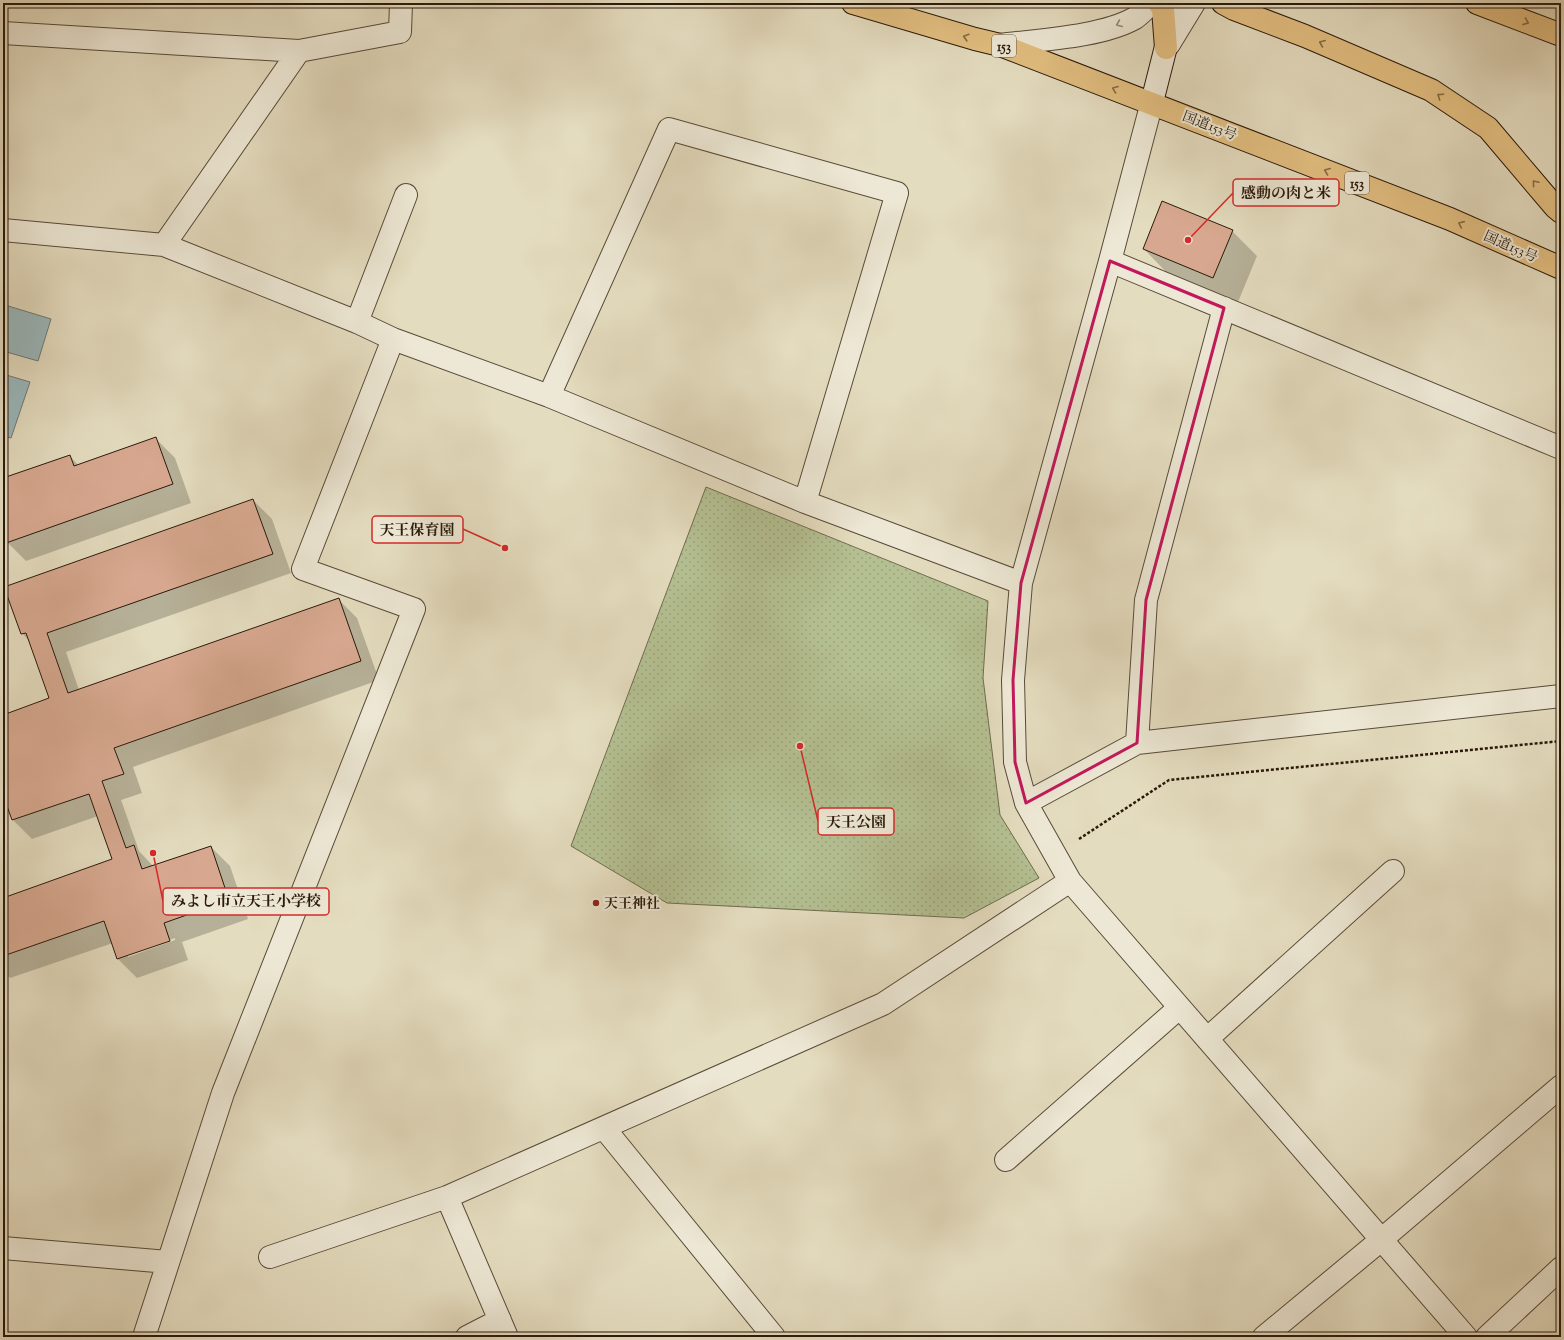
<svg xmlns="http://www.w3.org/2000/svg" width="1564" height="1340" viewBox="0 0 1564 1340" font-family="'Sorts Mill Goudy','Noto Serif JP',serif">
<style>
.green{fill:url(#green-dots);stroke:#706c4e}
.water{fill:#9ab9bd;stroke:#6e7976}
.shadow{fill:#0003;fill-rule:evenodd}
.building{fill:#d7a88f;stroke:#2b190b}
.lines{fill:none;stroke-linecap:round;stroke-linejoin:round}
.street-casing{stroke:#594a38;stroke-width:24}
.secondary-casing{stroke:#2b190b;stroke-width:24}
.highway-casing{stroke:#2b190b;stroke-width:24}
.path{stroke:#2b190b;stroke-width:2.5;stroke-dasharray:3 2;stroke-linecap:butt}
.street{stroke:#ede8d5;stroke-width:22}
.secondary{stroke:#ede8d5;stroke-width:22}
.highway{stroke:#e2be80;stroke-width:22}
.oneway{stroke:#866c46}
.oneway2{stroke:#968b7a}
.marked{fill:none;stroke:#c2185b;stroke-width:3;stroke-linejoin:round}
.poi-dot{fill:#8f2418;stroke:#ede8d5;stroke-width:1.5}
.labels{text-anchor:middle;stroke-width:4;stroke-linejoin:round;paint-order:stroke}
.shield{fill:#ede8d5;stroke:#655748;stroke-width:1}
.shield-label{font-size:13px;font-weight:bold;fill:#2b190b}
.street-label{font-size:14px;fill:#2b190b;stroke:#ede8d5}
.poi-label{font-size:14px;font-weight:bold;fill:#2b190b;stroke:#ede8d5;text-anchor:start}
.leader{fill:none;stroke:#d62828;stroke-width:1.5}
.callout-dot{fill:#d62828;stroke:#ede8d5;stroke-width:1.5}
.callout{fill:#ede8d5;stroke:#d62828;stroke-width:1.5}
.callout-label{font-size:15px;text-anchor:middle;font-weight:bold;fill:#2b190b}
</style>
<defs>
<pattern id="green-dots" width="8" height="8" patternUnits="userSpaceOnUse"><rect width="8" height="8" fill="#b4c092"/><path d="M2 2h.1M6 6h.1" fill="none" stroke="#9ba47d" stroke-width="1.8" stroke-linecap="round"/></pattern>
</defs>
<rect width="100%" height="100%" fill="#e4dcbf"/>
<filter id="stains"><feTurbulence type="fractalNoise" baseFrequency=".005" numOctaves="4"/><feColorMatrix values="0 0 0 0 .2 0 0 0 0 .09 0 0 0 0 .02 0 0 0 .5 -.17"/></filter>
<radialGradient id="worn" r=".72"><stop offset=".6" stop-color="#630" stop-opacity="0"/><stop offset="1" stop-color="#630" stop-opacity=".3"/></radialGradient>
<path class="green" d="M706,487L988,601L983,678L1000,815L1039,878L964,918L667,903L571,846Z"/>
<path class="water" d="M5,305L51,319L38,361L3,351V312Z
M3,374L30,382L11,438L3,436Z"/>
<path class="shadow" d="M1232,231L1257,256L1238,302L1168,274L1144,249Z
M156,439L175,458L191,503L26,561L7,542L3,530V479L70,456L79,466Z
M253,500L272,519L291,573L66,652L79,690L338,599L357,618L379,680L133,767L142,793L121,800L139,851L153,866L211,847L230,866L248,919L182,942L188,960L137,978L118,959L113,943L10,978L3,971V899L113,860L98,816L32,839L13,820L3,792V716L50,699L30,642L22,633ZM175,938V940L128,957V955Z"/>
<path class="building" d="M1162,201L1233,230L1213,278L1143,249Z
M156,437L173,484L6,543L3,533V478L70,455L74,466Z
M253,499L273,554L47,633L68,693L339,598L361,661L114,748L124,774L102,781L126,848L134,845L142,869L211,846L229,900L164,923L170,941L117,959L104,921L3,956V898L112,859L89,794L12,820L3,795V715L49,698L26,633L21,634L4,587Z"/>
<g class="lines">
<defs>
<path id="street" d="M3,33L299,51L400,32L401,3
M1169,44L1194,3
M1000,45C1038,40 1102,37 1135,18C1141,14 1146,8 1151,3
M1152,102L1110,261L1021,583L1013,680L1015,762L1026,803L1070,881L1466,1337
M3,230L164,245L357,322L393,339L549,396L805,502L1021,583
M164,245L299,51
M1110,261L1561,448
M357,322L406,195
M549,396L669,129L897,193L805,502
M1137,743L1146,600L1224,308
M1026,803L1137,743L1561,696
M1207,1039L1393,871
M604,1128L774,1337
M1006,1160L1179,1008
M447,1197L507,1337
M3,1248L168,1262
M270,1257L447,1197L883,1004L1070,881
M144,1337L223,1093L414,609L303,569L393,339
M467,1337L500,1320
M1264,1337L1381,1240L1561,1086
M1487,1337L1561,1268"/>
<path id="secondary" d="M1152,102L1177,3"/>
<path id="highway" d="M853,3L975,39L1000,45L1450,219L1561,268
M1159,3L1163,9L1166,48
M1223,3L1234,9L1305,36L1431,90L1488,128L1555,207L1561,212
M1477,3L1561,35"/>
</defs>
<use href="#street" class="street-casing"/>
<use href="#secondary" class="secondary-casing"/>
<use href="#highway" class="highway-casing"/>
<path class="path" d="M1079,839L1169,780L1561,741"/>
<use href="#street" class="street"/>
<use href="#secondary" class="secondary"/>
<use href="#highway" class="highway"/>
</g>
<defs><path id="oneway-chevron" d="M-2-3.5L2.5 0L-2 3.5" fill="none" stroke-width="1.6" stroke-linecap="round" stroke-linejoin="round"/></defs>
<g class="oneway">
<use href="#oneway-chevron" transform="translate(1526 22) rotate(21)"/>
<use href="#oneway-chevron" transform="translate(966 37) rotate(-163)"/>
<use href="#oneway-chevron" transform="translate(1322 43) rotate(-157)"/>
<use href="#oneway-chevron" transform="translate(1115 89) rotate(-159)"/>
<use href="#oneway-chevron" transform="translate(1440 96) rotate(-146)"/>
<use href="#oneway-chevron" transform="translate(1327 171) rotate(-159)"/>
<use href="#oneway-chevron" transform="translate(1535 183) rotate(-130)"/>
<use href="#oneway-chevron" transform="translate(1461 224) rotate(-156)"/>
</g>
<use class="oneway2" href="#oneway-chevron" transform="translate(1119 24) rotate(157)"/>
<path class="marked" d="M1110,261L1224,308L1146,600L1137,743L1026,803L1015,762L1013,680L1021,583Z"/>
<circle class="poi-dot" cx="596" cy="903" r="4"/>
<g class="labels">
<g class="shield">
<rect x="992" y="35" width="24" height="22" rx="3"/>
<rect x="1345" y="172" width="24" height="22" rx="3"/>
</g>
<g class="shield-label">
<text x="1004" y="51">153</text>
<text x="1357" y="188">153</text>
</g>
<g class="street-label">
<text transform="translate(1210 125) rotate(21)" y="5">国道153号</text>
<text transform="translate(1511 246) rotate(24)" y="5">国道153号</text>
</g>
<g class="poi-label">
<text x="604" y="908">天王神社</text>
</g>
</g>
<path class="leader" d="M1188 240L1233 193M505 548L463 529M800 746L818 821M153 853L163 901"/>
<g class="callout-dot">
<circle cx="1188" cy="240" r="4"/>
<circle cx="505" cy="548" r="4"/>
<circle cx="800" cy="746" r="4"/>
<circle cx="153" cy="853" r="4"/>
</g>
<g class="callout">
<rect x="1233" y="179" width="106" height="27" rx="4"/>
<rect x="372" y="516" width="91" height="27" rx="4"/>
<rect x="818" y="808" width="76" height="27" rx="4"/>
<rect x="163" y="888" width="166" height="27" rx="4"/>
</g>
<g class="callout-label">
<text x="1286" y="198">感動の肉と米</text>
<text x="417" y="535">天王保育園</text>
<text x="856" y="827">天王公園</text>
<text x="246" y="906">みよし市立天王小学校</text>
</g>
<rect width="1564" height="1340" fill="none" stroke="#e4dcbf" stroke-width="16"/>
<rect x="4" y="4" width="1556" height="1332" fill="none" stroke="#2b190b" stroke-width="2"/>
<rect x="8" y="8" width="1548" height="1324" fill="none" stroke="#2b190b"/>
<rect width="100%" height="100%" filter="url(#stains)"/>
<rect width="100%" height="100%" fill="url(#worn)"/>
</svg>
